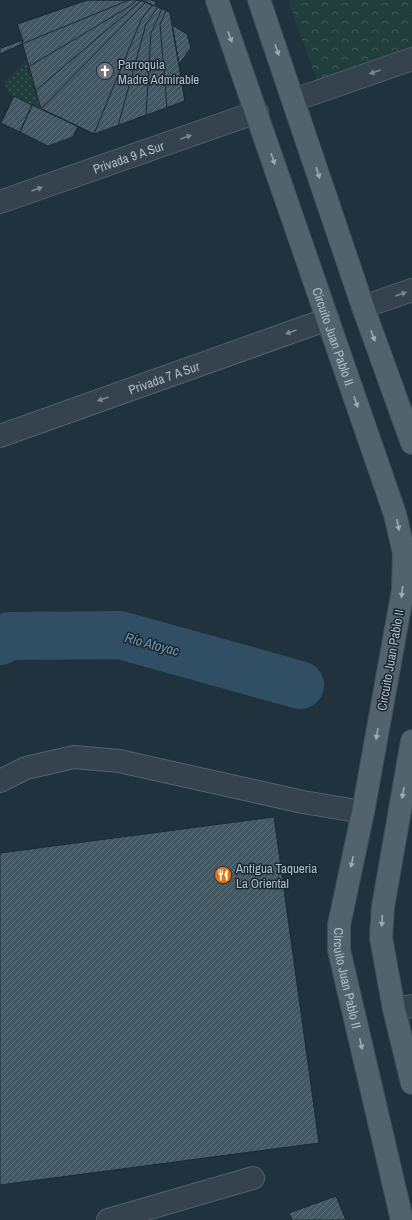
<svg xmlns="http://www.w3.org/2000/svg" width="412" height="1220" viewBox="0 0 412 1220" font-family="'Archivo Narrow',sans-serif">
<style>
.grass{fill:url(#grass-dots)}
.park{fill:url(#park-crowns)}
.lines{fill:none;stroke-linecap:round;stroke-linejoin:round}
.river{stroke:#314f64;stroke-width:48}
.building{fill:url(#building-hatch);stroke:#1c2a34}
.minor-casing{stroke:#52616b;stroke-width:24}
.major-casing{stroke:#414f59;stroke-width:24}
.minor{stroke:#34434d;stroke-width:22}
.major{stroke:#52636d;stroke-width:22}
.oneway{fill:#9cacb7}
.oneway2{fill:#788791}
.labels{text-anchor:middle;stroke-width:3;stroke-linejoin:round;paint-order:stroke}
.poi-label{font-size:13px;fill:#afbec9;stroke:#1a2832;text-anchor:start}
.street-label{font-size:13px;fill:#afbec9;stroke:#1a2832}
.water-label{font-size:14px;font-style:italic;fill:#6d96af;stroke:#1a2832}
</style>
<defs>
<pattern id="grass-dots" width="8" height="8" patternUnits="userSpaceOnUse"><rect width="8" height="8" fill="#223e3c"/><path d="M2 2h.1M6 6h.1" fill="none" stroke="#405857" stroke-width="1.8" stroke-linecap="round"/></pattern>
<pattern id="park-crowns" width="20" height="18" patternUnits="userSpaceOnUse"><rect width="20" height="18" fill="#223e3c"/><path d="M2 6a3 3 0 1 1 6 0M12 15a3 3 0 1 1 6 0" fill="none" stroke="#405857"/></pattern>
<pattern id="building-hatch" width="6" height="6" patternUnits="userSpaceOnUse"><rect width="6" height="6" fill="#445864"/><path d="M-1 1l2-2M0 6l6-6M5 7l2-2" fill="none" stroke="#5c6e79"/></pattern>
</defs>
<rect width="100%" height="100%" fill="#20323d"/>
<path class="grass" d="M26,60L41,109L9,93L4,82Z"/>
<path class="park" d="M288,0H412V56L320,89Z"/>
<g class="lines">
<path class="river" d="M0,641L10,636L120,635L300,685"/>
</g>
<path class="building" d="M87,0H140L170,12L185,101L94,134L41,109L17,24Z
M87,0H129L22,44L23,40L17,24Z
M137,0L141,1L35,91L28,67L132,5Z
M140,0H152L156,2L155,6Z
M146,2L152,5L141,20L94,134L41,109Z
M158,7L162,9L151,33L146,115L118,126L146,24Z
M166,11L170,12L185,101L167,108L160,24Z
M172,25L187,34L191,48L179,64Z
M23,40L22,44L0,54V46L1,48Z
M14,96L32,105L20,132L1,123Z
M32,105L78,126L73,137L48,146L20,132Z
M274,817L319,1143L0,1185V853Z
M336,1196L346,1220H292L289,1213Z"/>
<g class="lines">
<defs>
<g id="minor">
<path d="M294,100L412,59"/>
<path id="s1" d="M0,202L257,112"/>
<path d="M363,307L412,290"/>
<path id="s2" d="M0,436L328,319"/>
<path d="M0,781L26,768L74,757L119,761L303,802L363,812"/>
<path d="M394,1009L412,1006"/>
<path d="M108,1220L253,1178"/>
</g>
<g id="major">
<path id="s3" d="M217,0L395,514L404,553L403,590L363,812L339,925V950L402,1220"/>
<path d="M259,0L363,307L412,443"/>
<path d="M412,741L383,907L381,938L394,1009L412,1083"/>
</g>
</defs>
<use href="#minor" class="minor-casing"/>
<use href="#major" class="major-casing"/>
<use href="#minor" class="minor"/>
<use href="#major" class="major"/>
</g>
<defs><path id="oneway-solid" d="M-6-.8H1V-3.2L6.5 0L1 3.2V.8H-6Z"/></defs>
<g class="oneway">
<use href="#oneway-solid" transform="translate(230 37) rotate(70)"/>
<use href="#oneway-solid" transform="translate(277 50) rotate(71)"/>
<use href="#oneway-solid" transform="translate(273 159) rotate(71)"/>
<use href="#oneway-solid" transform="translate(318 173) rotate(72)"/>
<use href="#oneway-solid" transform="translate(373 336) rotate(70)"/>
<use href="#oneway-solid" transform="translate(356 402) rotate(71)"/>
<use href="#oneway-solid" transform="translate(398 525) rotate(78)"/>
<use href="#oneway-solid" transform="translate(402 592) rotate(97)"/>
<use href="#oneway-solid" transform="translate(377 734) rotate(100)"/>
<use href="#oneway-solid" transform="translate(403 793) rotate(100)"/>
<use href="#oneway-solid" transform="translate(352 862) rotate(102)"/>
<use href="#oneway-solid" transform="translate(382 921) rotate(93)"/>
<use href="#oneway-solid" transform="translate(361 1044) rotate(77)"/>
</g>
<g class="oneway2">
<use href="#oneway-solid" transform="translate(375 72) rotate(161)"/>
<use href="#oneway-solid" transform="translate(186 137) rotate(-19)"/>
<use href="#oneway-solid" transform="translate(37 189) rotate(-19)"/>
<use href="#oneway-solid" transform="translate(401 294) rotate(-19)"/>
<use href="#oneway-solid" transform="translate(291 332) rotate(160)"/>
<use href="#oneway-solid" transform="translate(103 399) rotate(160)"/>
</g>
<defs>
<symbol id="church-disc" viewBox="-11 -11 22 22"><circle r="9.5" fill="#6b7280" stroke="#1a2832"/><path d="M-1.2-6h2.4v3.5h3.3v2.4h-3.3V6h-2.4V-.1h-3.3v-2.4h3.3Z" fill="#fff"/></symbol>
<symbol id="restaurant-disc" viewBox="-11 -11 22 22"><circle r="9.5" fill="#e8710a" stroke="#1a2832"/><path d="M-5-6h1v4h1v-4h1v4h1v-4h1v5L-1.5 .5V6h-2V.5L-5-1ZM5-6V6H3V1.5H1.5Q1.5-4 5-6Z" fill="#fff"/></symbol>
</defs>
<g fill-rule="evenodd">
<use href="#church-disc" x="95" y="61" width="20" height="20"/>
<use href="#restaurant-disc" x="213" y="865" width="20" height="20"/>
</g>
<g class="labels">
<g class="poi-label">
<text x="118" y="69">Parroquia<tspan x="118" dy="15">Madre Admirable</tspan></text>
<text x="236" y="873">Antigua Taqueria<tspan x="236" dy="15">La Oriental</tspan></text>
</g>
<g class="street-label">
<text dy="5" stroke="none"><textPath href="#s1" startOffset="136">Privada 9 A Sur</textPath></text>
<text dy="5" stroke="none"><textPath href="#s3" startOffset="356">Circuito Juan Pablo II</textPath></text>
<text dy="5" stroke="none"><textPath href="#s2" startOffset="174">Privada 7 A Sur</textPath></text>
<text transform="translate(390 660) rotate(-80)" y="5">Circuito Juan Pablo II</text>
<text dy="5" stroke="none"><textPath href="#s3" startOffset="1016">Circuito Juan Pablo II</textPath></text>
</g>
<g class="water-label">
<text transform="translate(152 644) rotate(15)" y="5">Río Atoyac</text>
</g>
</g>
</svg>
